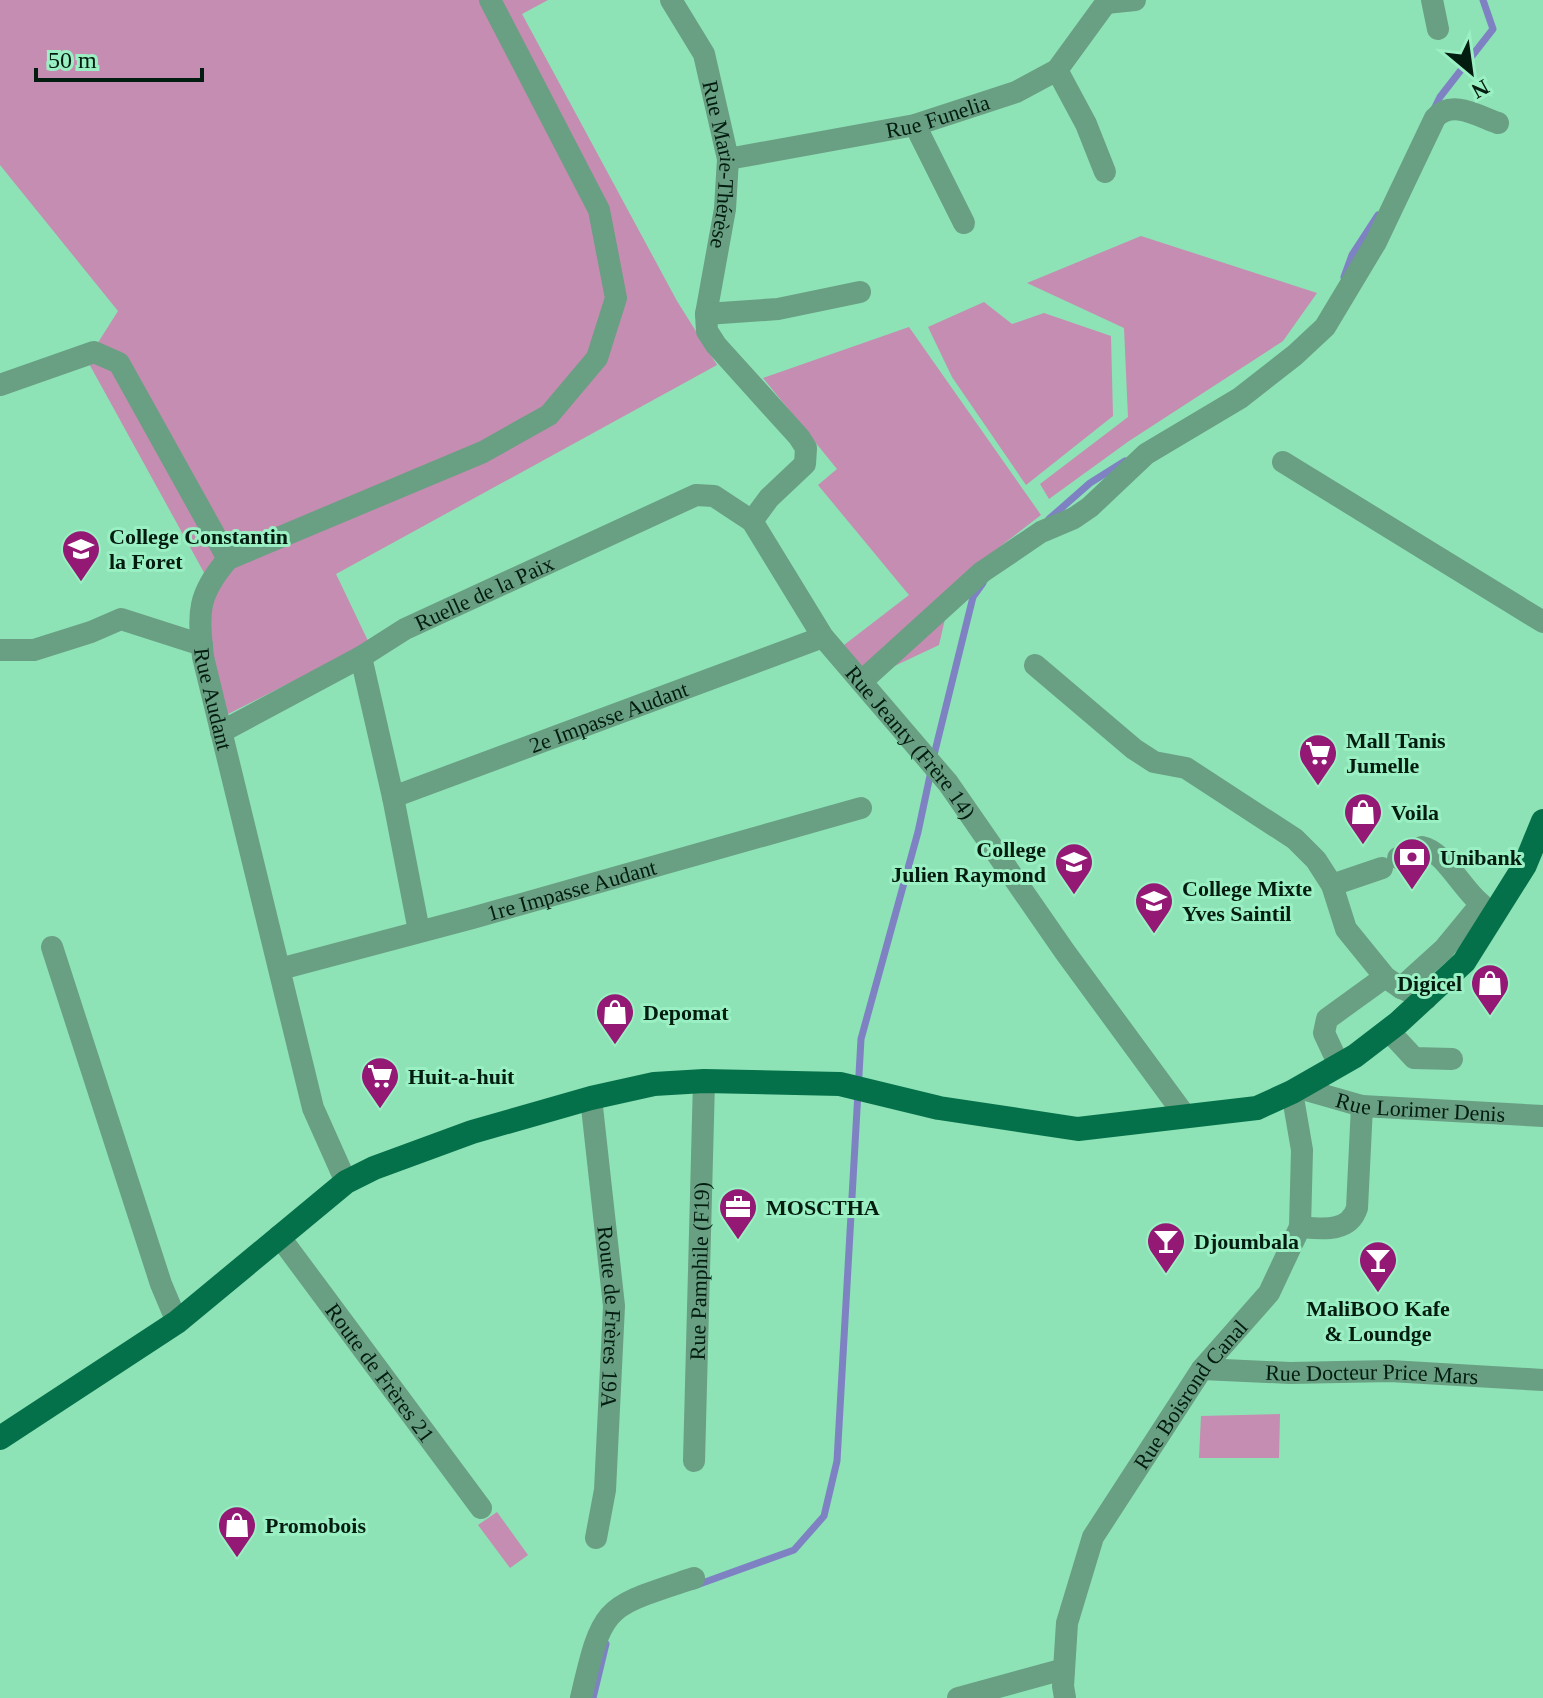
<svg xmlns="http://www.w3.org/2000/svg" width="1543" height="1698" viewBox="0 0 1543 1698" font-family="'Times New Roman',serif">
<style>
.green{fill:#c58db1}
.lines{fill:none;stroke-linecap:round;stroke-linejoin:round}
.stream{stroke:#7e82c3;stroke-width:7}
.minor{stroke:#699f82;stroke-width:22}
.major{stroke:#05714a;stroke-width:24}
.labels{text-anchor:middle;stroke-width:6;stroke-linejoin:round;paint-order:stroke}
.street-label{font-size:22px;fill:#021c10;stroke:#9af0c3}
.poi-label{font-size:22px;font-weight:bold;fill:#021c10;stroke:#9af0c3;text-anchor:start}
</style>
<rect width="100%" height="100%" fill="#8de2b6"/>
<path class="green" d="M0,0H548L522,14L677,301L717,365L336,574L369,643L228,714L200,649L207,578L87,360L118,311L0,165Z
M1141,236L1317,293L1283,341L1129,441L1049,499L1040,484L1128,417L1124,328L1027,283Z
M984,302L1012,324L1044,313L1111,336L1113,416L1026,485L952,377L928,327Z
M909,327L1041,515L979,563L948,606L939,645L869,678L844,645L909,595L818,485L837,469L763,378Z
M1280,1414L1279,1458H1199L1201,1416Z
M497,1512L528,1555L510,1568L478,1525Z"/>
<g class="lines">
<path class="stream" d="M1434,109L1440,97L1493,29L1483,0
M1344,277L1352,255L1378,215
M1049,519L1090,483L1125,461
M933,759L973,597L983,583
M694,1586L794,1550L824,1516L837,1461L861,1039L918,832L931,771
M593,1698L606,1644"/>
<g class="minor">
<path id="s1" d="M671,0L704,54L728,159L725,209L706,314L707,331L716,345L799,437L806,448L805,464L769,498L752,521"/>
<path d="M1432,0L1438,29"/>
<path d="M1106,3L1135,0"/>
<path d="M1057,70L1086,124L1105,172"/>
<path d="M915,125L964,223"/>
<path id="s2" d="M728,159L915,125L1016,92L1057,70L1108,0"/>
<path d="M706,314L778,309L860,292"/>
<path id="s3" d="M0,385L94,352L119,363L228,559C197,595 198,612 203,657L313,1108L346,1182"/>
<path d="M1283,462L1543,622"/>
<path d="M228,559L483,452L549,415L597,358L616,298L599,210L490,0"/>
<path d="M0,650H34L91,632L121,619L202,645"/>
<path d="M361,657L393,797L419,931"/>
<path d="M1035,665L1134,749L1154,762L1186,768L1295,839L1316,860L1332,885L1346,929L1385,977L1401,988L1426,999"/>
<path d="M862,681L982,572L1041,532L1074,518L1090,507L1146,454L1240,398L1295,355L1325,327L1376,242L1435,118C1452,99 1478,116 1498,123"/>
<path id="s4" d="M221,732L361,657L405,629L696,495L714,496L752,521L823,637L948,783L1065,952L1186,1117"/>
<path id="s5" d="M393,797L823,637"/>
<path d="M1398,858L1422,847C1444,851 1462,889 1481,904L1444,949L1401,988"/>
<path d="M1332,885L1382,868"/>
<path d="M52,947L161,1284L177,1322"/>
<path id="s6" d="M280,969L472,918L861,808"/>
<path d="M1388,1030L1414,1058L1452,1059"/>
<path d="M1339,1065L1324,1033L1327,1019L1385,977"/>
<path id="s7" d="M1299,1088L1362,1106L1543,1116"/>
<path id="s8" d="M591,1098L614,1306L605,1490L596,1538"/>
<path d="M1300,1227C1322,1229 1349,1233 1357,1208L1362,1106"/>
<path id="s9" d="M279,1236L481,1508"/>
<path id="s10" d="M1202,1369L1290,1373L1390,1371L1543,1380"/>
<path id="s11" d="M694,1461L704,1081"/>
<path d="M581,1698C603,1603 604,1608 694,1578"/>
<path d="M958,1698L1064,1669"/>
<path id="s12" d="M1065,1698L1063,1686L1067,1623L1093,1537L1202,1369L1269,1293L1300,1227L1302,1150L1292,1092"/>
</g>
<path class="major" d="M0,1438L177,1322L346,1182L374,1168L472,1132L591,1098L654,1084L704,1081L840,1084L939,1108L1078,1129L1257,1108L1292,1092L1355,1056L1398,1023L1464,962L1525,865L1543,821"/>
</g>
<defs>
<symbol id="school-pin" viewBox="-11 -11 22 30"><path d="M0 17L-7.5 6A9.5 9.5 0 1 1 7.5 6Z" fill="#931975" stroke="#9af0c3"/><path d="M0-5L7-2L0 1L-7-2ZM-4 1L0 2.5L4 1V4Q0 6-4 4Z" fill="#fff"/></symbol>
<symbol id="supermarket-pin" viewBox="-11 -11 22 30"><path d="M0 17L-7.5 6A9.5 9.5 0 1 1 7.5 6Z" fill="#931975" stroke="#9af0c3"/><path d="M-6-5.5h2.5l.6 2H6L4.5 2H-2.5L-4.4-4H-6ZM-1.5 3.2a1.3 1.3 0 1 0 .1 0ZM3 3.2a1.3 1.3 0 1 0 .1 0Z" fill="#fff"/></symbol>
<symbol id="shop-pin" viewBox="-11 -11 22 30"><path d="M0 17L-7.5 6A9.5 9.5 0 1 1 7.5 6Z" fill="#931975" stroke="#9af0c3"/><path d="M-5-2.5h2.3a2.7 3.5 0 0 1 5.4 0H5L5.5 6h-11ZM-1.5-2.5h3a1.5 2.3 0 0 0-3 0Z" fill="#fff"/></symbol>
<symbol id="bank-pin" viewBox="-11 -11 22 30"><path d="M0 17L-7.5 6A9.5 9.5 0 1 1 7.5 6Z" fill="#931975" stroke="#9af0c3"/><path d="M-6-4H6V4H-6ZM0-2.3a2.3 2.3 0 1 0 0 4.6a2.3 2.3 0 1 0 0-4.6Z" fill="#fff"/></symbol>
<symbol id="office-pin" viewBox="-11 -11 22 30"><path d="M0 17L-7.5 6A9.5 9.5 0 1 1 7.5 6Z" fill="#931975" stroke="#9af0c3"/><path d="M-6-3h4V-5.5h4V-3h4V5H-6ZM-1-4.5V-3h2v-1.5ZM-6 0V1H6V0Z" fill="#fff"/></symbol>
<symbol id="bar-pin" viewBox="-11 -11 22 30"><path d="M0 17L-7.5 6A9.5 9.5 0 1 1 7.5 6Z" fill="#931975" stroke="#9af0c3"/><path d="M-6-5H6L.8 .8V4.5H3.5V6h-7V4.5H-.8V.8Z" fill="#fff"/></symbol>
</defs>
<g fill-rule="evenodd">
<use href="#school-pin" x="59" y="527" width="44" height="60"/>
<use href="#supermarket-pin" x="1296" y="731" width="44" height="60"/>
<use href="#shop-pin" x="1341" y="790" width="44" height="60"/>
<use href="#bank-pin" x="1390" y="835" width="44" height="60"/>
<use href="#school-pin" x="1052" y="840" width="44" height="60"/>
<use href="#school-pin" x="1132" y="879" width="44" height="60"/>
<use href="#shop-pin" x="1468" y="961" width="44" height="60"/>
<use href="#shop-pin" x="593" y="990" width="44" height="60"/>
<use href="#supermarket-pin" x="358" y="1054" width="44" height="60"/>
<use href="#office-pin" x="716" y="1185" width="44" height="60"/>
<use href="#bar-pin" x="1144" y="1219" width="44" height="60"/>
<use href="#bar-pin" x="1356" y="1238" width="44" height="60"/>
<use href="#shop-pin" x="215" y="1503" width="44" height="60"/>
</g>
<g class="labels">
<g class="street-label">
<text dy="8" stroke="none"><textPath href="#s2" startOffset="214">Rue Funelia</textPath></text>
<text dy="8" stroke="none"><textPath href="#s1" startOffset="176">Rue Marie-Thérèse</textPath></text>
<text dy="8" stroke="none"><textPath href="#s4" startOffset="298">Ruelle de la Paix</textPath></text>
<text dy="8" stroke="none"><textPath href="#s3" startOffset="500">Rue Audant</textPath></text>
<text dy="8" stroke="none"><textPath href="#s5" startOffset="230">2e Impasse Audant</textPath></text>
<text dy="8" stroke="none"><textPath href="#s4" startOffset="868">Rue Jeanty (Frère 14)</textPath></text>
<text dy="8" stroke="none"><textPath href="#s6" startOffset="302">1re Impasse Audant</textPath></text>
<text dy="8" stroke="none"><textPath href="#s7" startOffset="124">Rue Lorimer Denis</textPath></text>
<text dy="8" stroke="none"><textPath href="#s11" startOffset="190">Rue Pamphile (F19)</textPath></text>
<text dy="8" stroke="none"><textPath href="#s8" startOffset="220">Route de Frères 19A</textPath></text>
<text dy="8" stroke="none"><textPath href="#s9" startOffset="170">Route de Frères 21</textPath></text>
<text dy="8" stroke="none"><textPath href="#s10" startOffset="170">Rue Docteur Price Mars</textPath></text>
<text dy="8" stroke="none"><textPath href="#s12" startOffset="338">Rue Boisrond Canal</textPath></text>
</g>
<g class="poi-label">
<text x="109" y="544">College Constantin<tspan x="109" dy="25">la Foret</tspan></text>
<text x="1346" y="748">Mall Tanis<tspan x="1346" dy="25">Jumelle</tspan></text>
<text x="1391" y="820">Voila</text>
<text x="1046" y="857" text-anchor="end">College<tspan x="1046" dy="25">Julien Raymond</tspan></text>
<text x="1440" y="865">Unibank</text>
<text x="1182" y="896">College Mixte<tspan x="1182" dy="25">Yves Saintil</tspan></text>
<text x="1462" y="991" text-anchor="end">Digicel</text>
<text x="643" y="1020">Depomat</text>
<text x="408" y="1084">Huit-a-huit</text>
<text x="766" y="1215">MOSCTHA</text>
<text x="1194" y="1249">Djoumbala</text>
<text x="1378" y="1316" text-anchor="middle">MaliBOO Kafe<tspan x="1378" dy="25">&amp; Loundge</tspan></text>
<text x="265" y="1533">Promobois</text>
</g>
</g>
<g transform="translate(1471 72) rotate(151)" stroke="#9af0c3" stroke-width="6" paint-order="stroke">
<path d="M0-6L14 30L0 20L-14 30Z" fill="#021c10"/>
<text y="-12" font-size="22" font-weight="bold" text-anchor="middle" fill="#021c10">N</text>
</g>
<path d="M36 68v12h166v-12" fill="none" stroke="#021c10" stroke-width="4"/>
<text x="48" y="68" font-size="24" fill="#021c10" stroke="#9af0c3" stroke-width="6" paint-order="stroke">50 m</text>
</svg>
